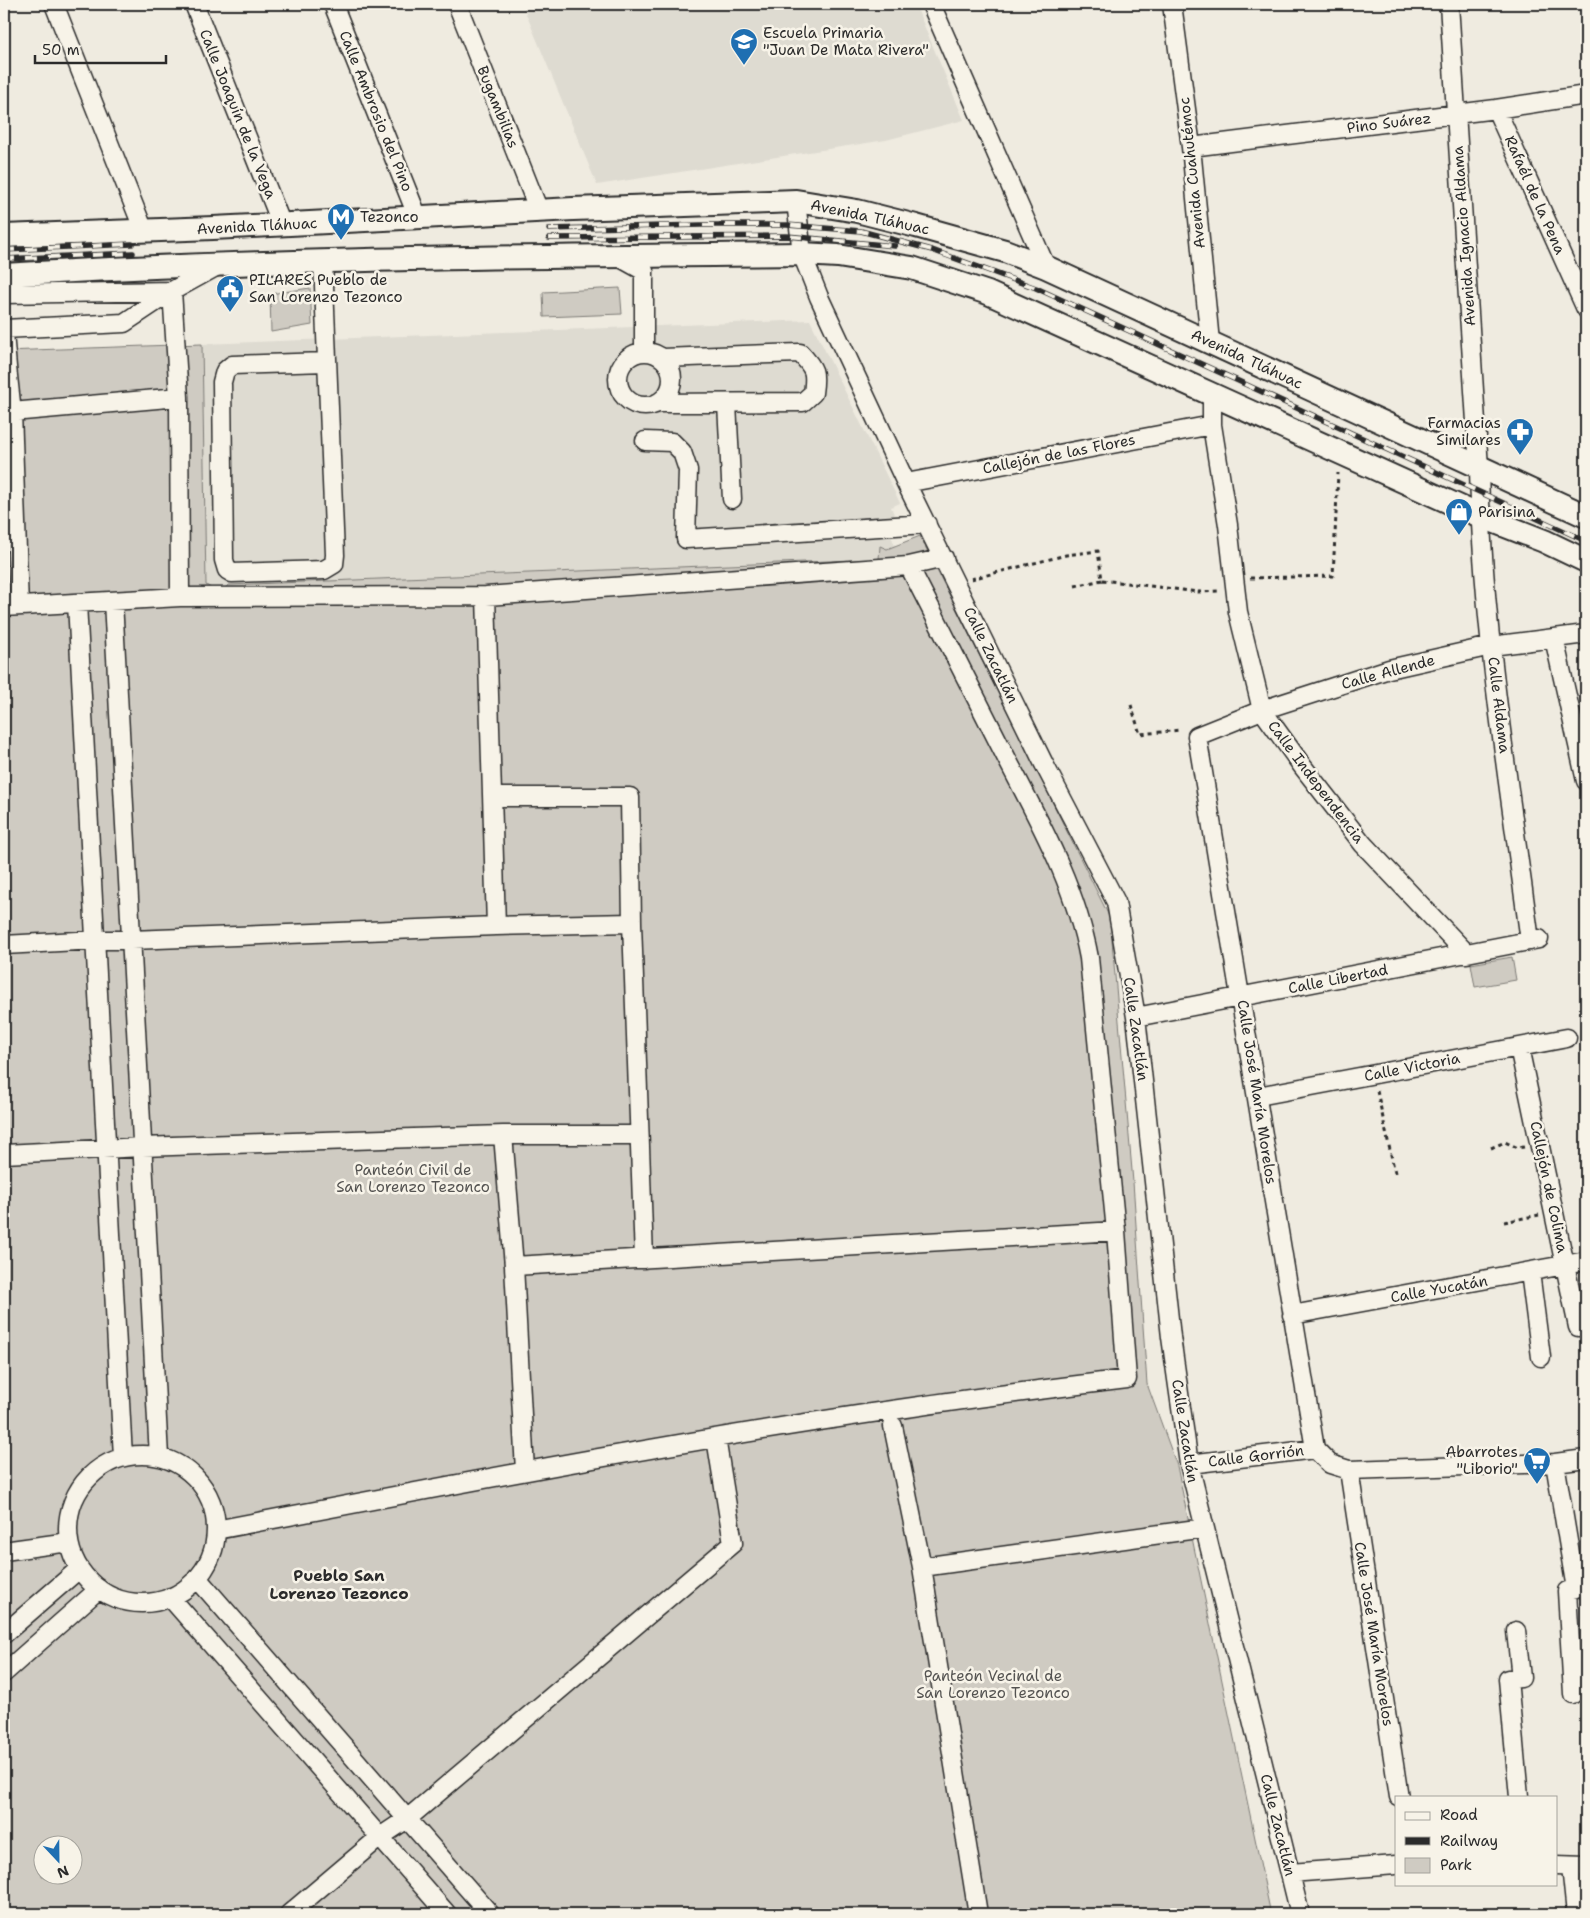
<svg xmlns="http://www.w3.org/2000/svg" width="1590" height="1918" viewBox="0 0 1590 1918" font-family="'Shantell Sans',sans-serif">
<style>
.built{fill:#dedbd1}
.green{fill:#cfcbc2;stroke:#7d7b76;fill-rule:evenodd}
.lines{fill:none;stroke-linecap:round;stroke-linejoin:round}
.minor-casing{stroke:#2b2b2b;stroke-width:21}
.major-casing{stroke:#2b2b2b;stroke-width:26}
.path{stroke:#2b2b2b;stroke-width:3;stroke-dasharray:4 4;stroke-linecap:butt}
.minor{stroke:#f7f3e8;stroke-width:18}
.major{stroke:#f7f3e8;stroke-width:22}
.rail-casing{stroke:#2b2b2b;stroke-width:5.5}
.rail{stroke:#f7f3e8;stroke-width:4;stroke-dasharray:11;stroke-linecap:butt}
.labels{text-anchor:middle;stroke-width:5;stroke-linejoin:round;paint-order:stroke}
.poi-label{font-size:15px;fill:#2b2b2b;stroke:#f7f3e8;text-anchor:start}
.street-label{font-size:15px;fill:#2b2b2b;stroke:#f7f3e8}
.park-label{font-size:15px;fill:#545351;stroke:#f7f3e8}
.neighbourhood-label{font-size:16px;font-weight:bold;fill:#2b2b2b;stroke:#f7f3e8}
</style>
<rect width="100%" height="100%" fill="#efebe0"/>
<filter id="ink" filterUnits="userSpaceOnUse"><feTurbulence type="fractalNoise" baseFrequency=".02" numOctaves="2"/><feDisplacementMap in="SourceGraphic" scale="10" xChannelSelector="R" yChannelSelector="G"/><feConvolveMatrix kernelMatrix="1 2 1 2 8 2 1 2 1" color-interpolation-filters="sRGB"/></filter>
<g filter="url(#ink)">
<path class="built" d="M522,4H915L964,120L886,140L597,185Z
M810,320L900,503L891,507L897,521L887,525L895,546L887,549L880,546L879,559L229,585L219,590L212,589L206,586L202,344Z"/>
<path class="green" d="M310,288L312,325L271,332L270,294Z
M620,288L622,314L544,317L543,292Z
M202,344L206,585C214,590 221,591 229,585L879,559L880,546L887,549L920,536L1110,918L1133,1182L1147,1384L1177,1466L1270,1910L1246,1914H4V351ZM42,1846H72V1876H42Z
M1512,957L1516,980L1475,987L1471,964Z"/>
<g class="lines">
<defs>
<path id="minor" d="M54,4L144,231
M194,4L282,225
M333,4L418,218
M457,4L539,211
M931,4L1046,267
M1172,4L1191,147L1210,342
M1449,4L1479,468C1482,626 1509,784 1530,941
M1496,109L1586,309
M1191,147L1496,109L1586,95
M796,201L802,254L819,297L906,483L1044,764L1116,902L1136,1017L1171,1337L1189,1464L1300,1914
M617,256L644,271V352
M323,261L334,530L335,555L334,564L324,570L232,573L227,570L224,560L222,382L225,371L232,365L326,362
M4,294L172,291L179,397L180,597
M4,329L124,323L172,291L219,265
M4,333L7,367H4
M618 379a27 27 0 1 1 54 0a27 27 0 1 1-54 0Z
M7,367L12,412L19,606
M1212,395V425L1228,525L1238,612L1262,710L1303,767L1363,844L1467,954
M657,403L803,402L813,393C816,372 815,369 800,353L663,358
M727,404L732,499
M12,412L179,397
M645,441L672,442L682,452L688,470L686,539L927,524
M906,483L1212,425
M486,596L496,926
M113,601L159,1457
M77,603L123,1457
M4,607L180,597L486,596L909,566L944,558
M1554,638L1586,781
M493,797H630L632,923
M4,945L96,940H131L496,926L632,923L644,1259
M1136,1017L1539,939
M1519,1047L1578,1327
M1258,1096L1567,1038
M503,1135H638
M4,1154L142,1147L503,1135L514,1266L525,1471
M514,1266L1116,1231
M1530,1272L1541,1357
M1292,1315L1586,1261
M893,1426L922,1567L978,1914
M1315,1449C1274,1212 1238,973 1197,736L1262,710L1389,669L1491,646L1586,634
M68 1529a74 74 0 1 1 148 0a74 74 0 1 1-148 0Z
M1555,1463L1576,1589L1567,1591L1573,1694
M1189,1464L1315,1449L1330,1464L1349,1470L1555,1463L1586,1459
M1349,1470L1399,1797
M216,1530C446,1486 675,1441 906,1408C980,1397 1053,1388 1127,1379L1116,1231L1089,958C1076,887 1040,823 1007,759C974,694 942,630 909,566
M4,1551L69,1542
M922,1567L1204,1528
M197,1578L490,1914
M170,1597L447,1914
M1516,1631L1521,1678L1508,1679L1519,1797
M4,1634L79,1569
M4,1673L99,1589
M1556,1865L1586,1866
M1571,1866L1576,1914
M1290,1873L1396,1865
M289,1914L380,1837L407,1819L733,1543L716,1438"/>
<path id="major" d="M4,236L213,228L573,209L796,201L857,211L916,226L1005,251L1046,267L1586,516
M4,275C269,258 536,257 802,254L838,256L912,268L988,293L1480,516L1544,541L1586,561"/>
</defs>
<use href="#minor" class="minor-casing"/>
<use href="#major" class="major-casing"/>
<path class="path" d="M1188,6L1200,4
M1250,578L1333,576L1338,473
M971,579L1066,555L1098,551L1102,580L1198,592L1220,591
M1075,586L1102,580
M1131,705L1140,734L1181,730
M1377,1091L1395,1173
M1491,1148L1505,1142L1518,1148L1524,1147
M1504,1222L1539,1215"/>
<use href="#minor" class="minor"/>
<use href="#major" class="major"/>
<defs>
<path id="rail" d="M549,229L701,225H787L861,231L932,250L1036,288L1586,541
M549,238L787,236L895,246
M4,250L132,244
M4,259L133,253"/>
</defs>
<use href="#rail" class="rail-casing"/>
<use href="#rail" class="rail"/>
</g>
</g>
<defs>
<symbol id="school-pin" viewBox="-11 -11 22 30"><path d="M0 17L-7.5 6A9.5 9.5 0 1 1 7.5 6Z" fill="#1f6fb2" stroke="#f7f3e8"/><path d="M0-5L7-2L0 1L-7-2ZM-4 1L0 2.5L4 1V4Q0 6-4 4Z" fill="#fff"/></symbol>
<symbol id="metro-pin" viewBox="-11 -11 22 30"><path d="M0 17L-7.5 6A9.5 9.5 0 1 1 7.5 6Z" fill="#1f6fb2" stroke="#f7f3e8"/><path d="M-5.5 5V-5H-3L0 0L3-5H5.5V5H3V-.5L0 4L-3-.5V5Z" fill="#fff"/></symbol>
<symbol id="civic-pin" viewBox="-11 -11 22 30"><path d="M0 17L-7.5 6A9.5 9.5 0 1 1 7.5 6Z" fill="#1f6fb2" stroke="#f7f3e8"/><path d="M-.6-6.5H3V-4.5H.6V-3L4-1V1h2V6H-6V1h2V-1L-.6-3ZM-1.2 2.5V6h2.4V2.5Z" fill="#fff"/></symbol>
<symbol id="pharmacy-pin" viewBox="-11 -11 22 30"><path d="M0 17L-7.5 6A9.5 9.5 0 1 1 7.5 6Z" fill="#1f6fb2" stroke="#f7f3e8"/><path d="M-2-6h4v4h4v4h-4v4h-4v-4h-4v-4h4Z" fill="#fff"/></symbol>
<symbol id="shop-pin" viewBox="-11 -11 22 30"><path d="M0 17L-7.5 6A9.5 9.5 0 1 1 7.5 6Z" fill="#1f6fb2" stroke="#f7f3e8"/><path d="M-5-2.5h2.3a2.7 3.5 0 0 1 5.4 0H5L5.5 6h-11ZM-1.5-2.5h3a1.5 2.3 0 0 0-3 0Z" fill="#fff"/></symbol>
<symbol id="supermarket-pin" viewBox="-11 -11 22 30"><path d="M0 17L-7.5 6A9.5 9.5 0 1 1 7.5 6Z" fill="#1f6fb2" stroke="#f7f3e8"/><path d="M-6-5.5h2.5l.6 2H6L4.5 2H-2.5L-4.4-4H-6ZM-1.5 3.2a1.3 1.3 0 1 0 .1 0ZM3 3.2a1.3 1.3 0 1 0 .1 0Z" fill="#fff"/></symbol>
</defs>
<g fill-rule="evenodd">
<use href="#school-pin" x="728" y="26" width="32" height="43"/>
<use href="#metro-pin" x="325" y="201" width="32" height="43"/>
<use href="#civic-pin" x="214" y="273" width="32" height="43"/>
<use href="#pharmacy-pin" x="1504" y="416" width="32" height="43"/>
<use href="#shop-pin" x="1443" y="496" width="32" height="43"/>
<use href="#supermarket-pin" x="1521" y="1445" width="32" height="43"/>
</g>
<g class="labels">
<g class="poi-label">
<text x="763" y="38">Escuela Primaria<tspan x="763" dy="17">"Juan De Mata Rivera"</tspan></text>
<text x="360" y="222">Tezonco</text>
<text x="249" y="285">PILARES Pueblo de<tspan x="249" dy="17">San Lorenzo Tezonco</tspan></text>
<text x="1501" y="428" text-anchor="end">Farmacias<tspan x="1501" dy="17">Similares</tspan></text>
<text x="1478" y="517">Parisina</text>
<text x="1518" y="1457" text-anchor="end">Abarrotes<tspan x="1518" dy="17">"Liborio"</tspan></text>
</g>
<g class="street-label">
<text transform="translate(498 107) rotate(68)" y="5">Bugambilias</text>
<text transform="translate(376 111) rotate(68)" y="5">Calle Ambrosio del Pino</text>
<text transform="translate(238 114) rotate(68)" y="5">Calle Joaquín de la Vega</text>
<text transform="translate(1389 123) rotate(-7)" y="5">Pino Suárez</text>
<text transform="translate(1192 173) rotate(-96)" y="5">Avenida Cuahutémoc</text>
<text transform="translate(1535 195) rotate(66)" y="5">Rafaél de la Pena</text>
<text transform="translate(870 217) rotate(12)" y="5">Avenida Tláhuac</text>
<text transform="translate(257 226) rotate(-3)" y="5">Avenida Tláhuac</text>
<text transform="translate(1464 236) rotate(-94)" y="5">Avenida Ignacio Aldama</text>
<text transform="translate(1247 359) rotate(25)" y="5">Avenida Tláhuac</text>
<text transform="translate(1059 454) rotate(-11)" y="5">Callejón de las Flores</text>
<text transform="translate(991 655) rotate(64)" y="5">Calle Zacatlán</text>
<text transform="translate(1388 672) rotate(-15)" y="5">Calle Allende</text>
<text transform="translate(1499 705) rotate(83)" y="5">Calle Aldama</text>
<text transform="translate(1316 782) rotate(53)" y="5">Calle Independencia</text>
<text transform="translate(1338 979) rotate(-11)" y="5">Calle Libertad</text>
<text transform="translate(1136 1029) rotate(82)" y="5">Calle Zacatlán</text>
<text transform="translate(1412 1067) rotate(-11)" y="5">Calle Victoria</text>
<text transform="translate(1257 1092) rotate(81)" y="5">Calle José María Morelos</text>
<text transform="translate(1549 1187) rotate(78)" y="5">Callejón de Colima</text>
<text transform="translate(1439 1289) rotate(-10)" y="5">Calle Yucatán</text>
<text transform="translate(1185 1431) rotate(81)" y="5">Calle Zacatlán</text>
<text transform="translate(1256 1456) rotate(-7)" y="5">Calle Gorrión</text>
<text transform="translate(1374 1634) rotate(81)" y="5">Calle José María Morelos</text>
<text transform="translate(1278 1825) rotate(76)" y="5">Calle Zacatlán</text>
</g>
<g class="park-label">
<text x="413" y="1175">Panteón Civil de<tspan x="413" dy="17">San Lorenzo Tezonco</tspan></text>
<text x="993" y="1681">Panteón Vecinal de<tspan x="993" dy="17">San Lorenzo Tezonco</tspan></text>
</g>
<g class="neighbourhood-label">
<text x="339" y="1581">Pueblo San<tspan x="339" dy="18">Lorenzo Tezonco</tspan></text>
</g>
</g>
<rect width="1590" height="1918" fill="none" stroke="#f7f3e8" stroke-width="20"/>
<rect x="10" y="10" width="1570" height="1898" fill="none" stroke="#2b2b2b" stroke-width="2" filter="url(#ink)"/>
<rect x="1395" y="1796" width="162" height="90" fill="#f7f3e8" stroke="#a5a39c"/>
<rect x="1405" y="1812" width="25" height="8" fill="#f7f3e8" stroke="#a5a39c"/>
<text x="1440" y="1820" font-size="15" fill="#2b2b2b">Road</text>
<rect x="1405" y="1837" width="25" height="8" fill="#2b2b2b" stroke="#a5a39c"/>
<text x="1440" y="1846" font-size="15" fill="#2b2b2b">Railway</text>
<rect x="1405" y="1858" width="25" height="15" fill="#cfcbc2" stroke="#a5a39c"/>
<text x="1440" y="1870" font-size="15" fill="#2b2b2b">Park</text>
<g transform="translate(58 1860) rotate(158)"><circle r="24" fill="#f7f3e8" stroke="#a5a39c"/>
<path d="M0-4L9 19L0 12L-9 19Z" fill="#1f6fb2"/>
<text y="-8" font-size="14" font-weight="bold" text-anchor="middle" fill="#2b2b2b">N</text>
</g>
<path d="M35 55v8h131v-8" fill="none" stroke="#2b2b2b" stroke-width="2.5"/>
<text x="42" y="55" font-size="15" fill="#2b2b2b" stroke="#f7f3e8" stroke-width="4" paint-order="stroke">50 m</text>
</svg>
